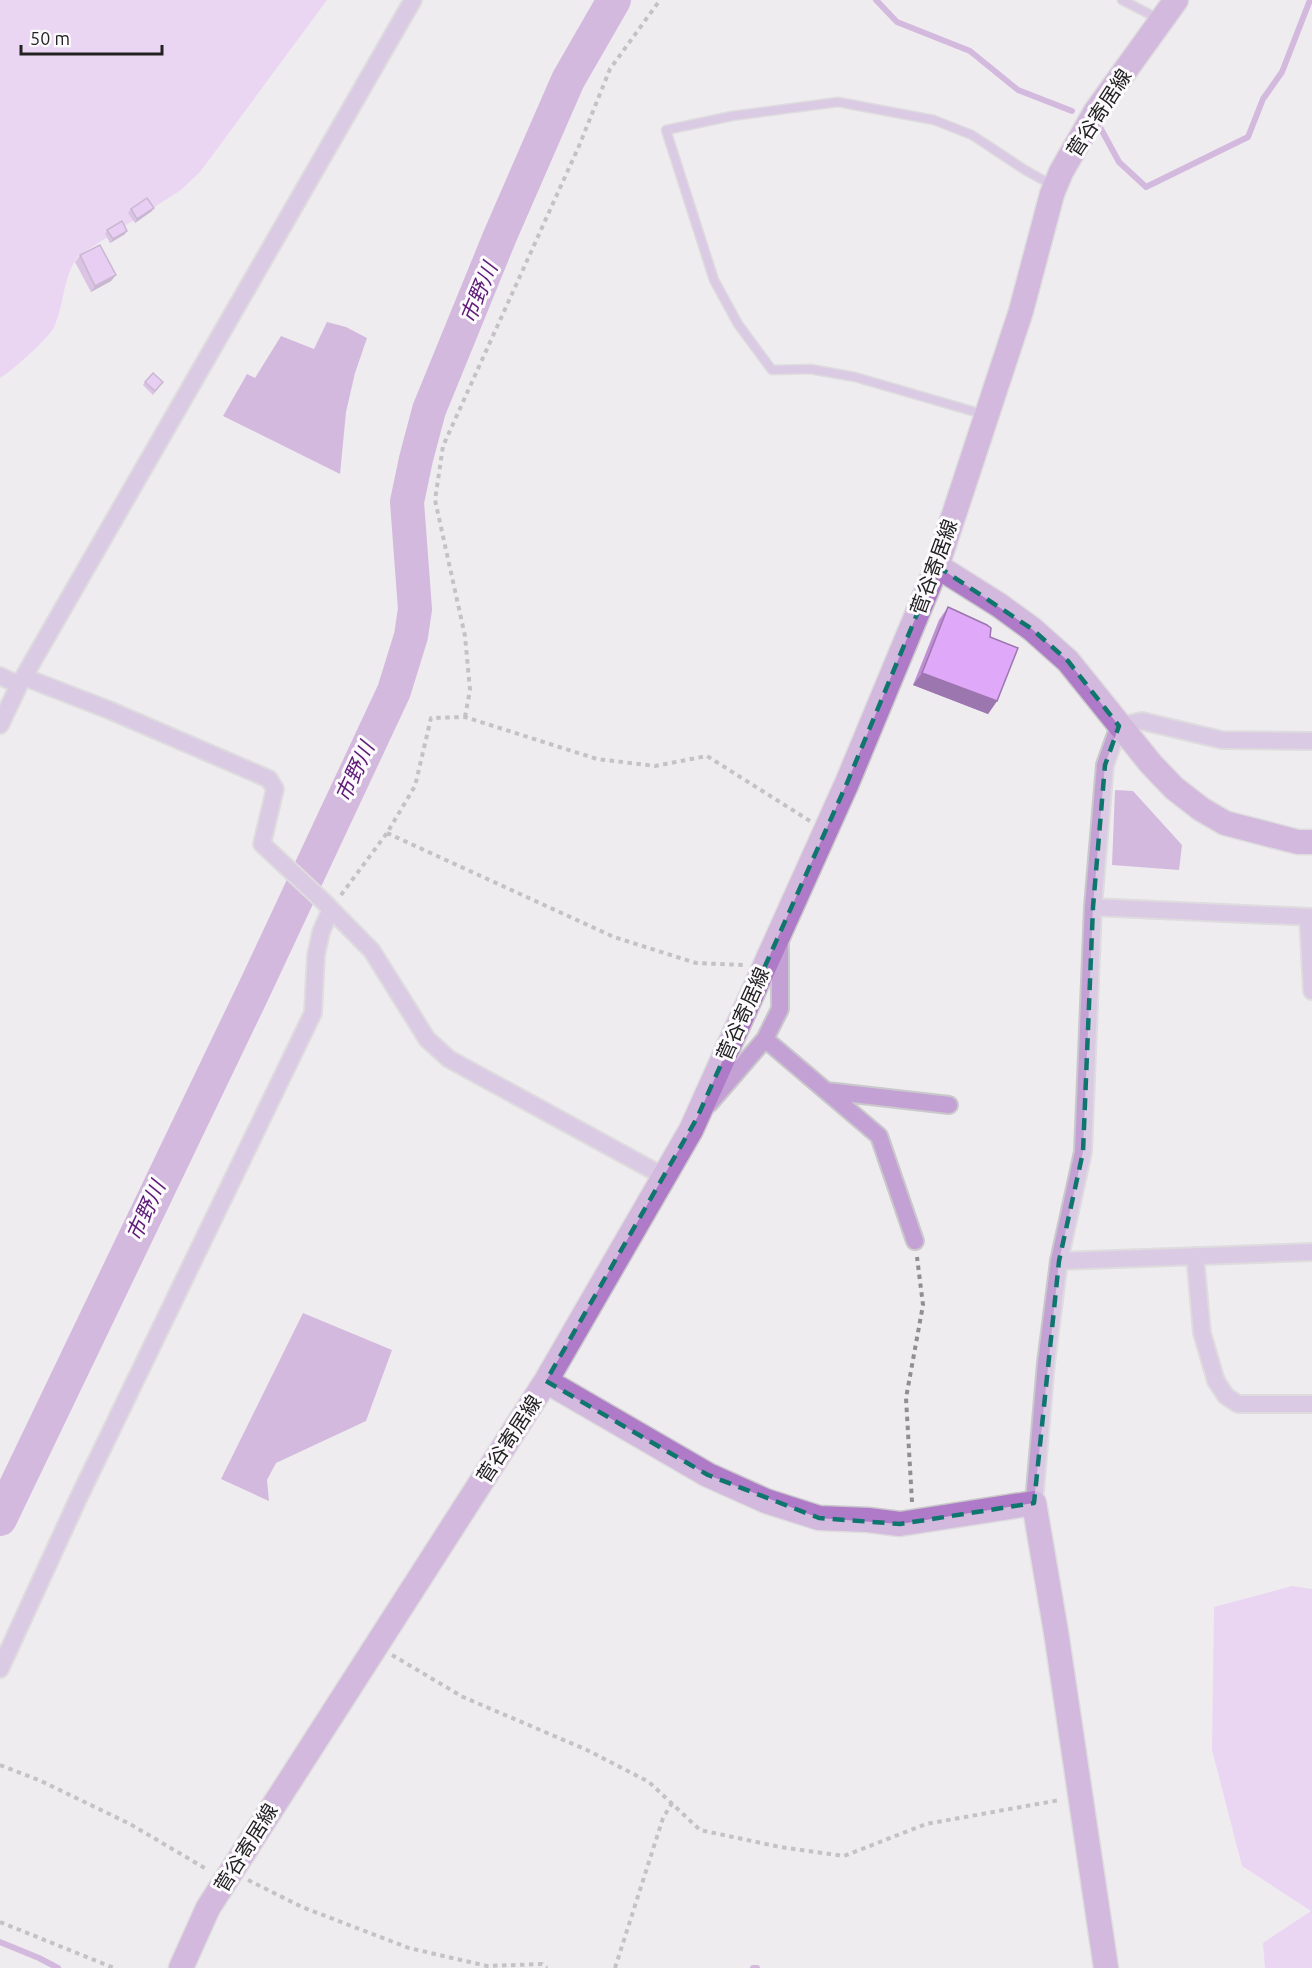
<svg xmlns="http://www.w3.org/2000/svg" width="1312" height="1968" viewBox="0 0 1312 1968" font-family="Ubuntu,'Noto Sans JP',sans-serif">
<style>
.green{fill:#e5bbf8}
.water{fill:#b17bc8}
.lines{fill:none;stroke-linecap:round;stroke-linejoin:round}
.stream{stroke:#b17bc8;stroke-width:6}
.river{stroke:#b17bc8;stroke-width:34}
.lane-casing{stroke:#c9c8ca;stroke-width:11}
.street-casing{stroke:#c9c8ca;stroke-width:20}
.secondary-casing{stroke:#c9c8ca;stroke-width:27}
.path{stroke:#908e90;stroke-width:4;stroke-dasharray:4.5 4.5;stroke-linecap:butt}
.lane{stroke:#c4a1d5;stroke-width:8}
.street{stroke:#c4a1d5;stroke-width:16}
.secondary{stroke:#af7ac7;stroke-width:24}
.wall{fill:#c090d5}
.shaded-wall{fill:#9c76ae}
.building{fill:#dfa8f8;stroke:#9c76ae;stroke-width:1.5}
.marked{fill:none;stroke:#0f766e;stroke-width:4.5;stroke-dasharray:12 8;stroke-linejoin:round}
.labels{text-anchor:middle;stroke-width:6;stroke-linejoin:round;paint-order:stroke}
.street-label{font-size:20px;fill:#232223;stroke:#fcfafd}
.water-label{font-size:21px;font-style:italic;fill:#5e1a77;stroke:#fcfafd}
</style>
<rect width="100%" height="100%" fill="#eeecef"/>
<path class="green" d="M0,0H327L200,172L181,190L78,256C62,279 65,303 54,327C50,337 11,372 0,378Z
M1292,1586L1312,1589V1968H1265L1263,1943L1311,1911L1242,1866L1212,1750L1214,1607Z"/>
<path class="water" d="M327,322L346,327L367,338L355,373L346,412L340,474L223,416L247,374L255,378L281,336L314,349Z
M1115,790L1133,791L1182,845L1179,870L1112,865Z
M303,1313L392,1350L366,1421L276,1463L267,1480L269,1501L221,1479Z"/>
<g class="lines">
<path class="stream" d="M876,0L897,22L970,51L1018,90L1072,111
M1101,129L1119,162L1146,187L1248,137L1263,99L1282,72L1310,0
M0,1942L39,1958L58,1968
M753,1968H757"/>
<path class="river" d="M0,1519L254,990L394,691L411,636L415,609L407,502L416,459L429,410L500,236L568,80L614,0"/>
<defs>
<path id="lane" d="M1122,0L1159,19
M986,415L855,377L810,369L772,370L738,324L714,280L666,130L732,116L838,102L934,120L972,135L1025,170L1052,185"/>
<path id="street" d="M0,676L19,685
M24,677L109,710L269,779L275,789L262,844L322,900L372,951L427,1039L449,1059L665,1177
M0,725L19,685L413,0
M1093,907L1312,917
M1308,917L1312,991
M765,1039L879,1136L915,1241
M827,1091L949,1105
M709,1104L765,1039L780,1009V938
M1195,1256L1202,1333L1216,1381L1226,1396L1238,1404H1312
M1059,1261L1312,1252
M1034,1503L1046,1363L1059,1261L1083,1152L1093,907L1105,765L1119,726L1142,721L1222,740L1312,741
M0,1669L78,1499L313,1013L316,955L321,932L331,909"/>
<path id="secondary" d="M937,566L999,605L1032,629L1068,661L1151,764L1174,788L1201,809L1225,823L1298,842H1312
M546,1381L708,1475L766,1501L819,1518L868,1520L900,1524L1034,1503L1056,1632L1106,1968
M181,1968L208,1908L546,1381L691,1130L847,783L937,566L1021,311L1052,194L1061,172L1096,111L1176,0"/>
</defs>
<use href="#lane" class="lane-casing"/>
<use href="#street" class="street-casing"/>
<use href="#secondary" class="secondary-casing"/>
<path class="path" d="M465,717L470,690L465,636L435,500L443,446L579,146L610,69L660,0
M387,833L614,937L696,963L744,965
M341,895L387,833L415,786L431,718L465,717L597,759L655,766L707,756L810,821
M912,1502L906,1398L923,1305L917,1257
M392,1655L463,1697L587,1750L649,1782L700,1830L780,1847L844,1856L926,1824L1060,1800
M0,1765L41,1781L130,1824L208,1870
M248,1880L302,1907L409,1948L487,1966L542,1964L547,1968
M0,1922L114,1968
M615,1968L663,1818L672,1803"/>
<use href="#lane" class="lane"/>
<use href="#street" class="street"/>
<use href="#secondary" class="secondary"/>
</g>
<path class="wall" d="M131,209L152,211L135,223L128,213Z
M107,230L125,234L110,243L105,234Z
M80,255L116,275L111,281L91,292L75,262Z
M145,382H163L153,395L143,385Z
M948,607L990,637L997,701L988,714L913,685L939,620Z"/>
<path class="shaded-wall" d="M154,208L152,211L135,223L137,219Z
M127,231L125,234L110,243L113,239Z
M116,275L111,281L91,292L95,286Z
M922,673L997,701L988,714L913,685Z"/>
<path class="building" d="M147,198L154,208L137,219L131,209Z
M122,221L127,231L113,239L107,230Z
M100,245L116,275L95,286L80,255Z
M153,373L163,382L155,391L145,382Z
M948,607L987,625L991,628L990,637L1018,648L997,701L922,673Z"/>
<path d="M0 0H1312V1968H0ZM937,566L1032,629L1068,661L1119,726L1105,765L1093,907L1083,1152L1059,1261L1034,1503L900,1524L819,1518L708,1475L546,1381L697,1118L847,783Z" fill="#eeecef" fill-opacity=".55" fill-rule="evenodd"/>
<path class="marked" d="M937,566L1032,629L1068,661L1119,726L1105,765L1093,907L1083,1152L1059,1261L1034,1503L900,1524L819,1518L708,1475L546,1381L697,1118L847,783Z"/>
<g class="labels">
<g class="street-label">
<text transform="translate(1099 113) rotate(-57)" y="7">菅谷寄居線</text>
<text transform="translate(934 567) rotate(-70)" y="7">菅谷寄居線</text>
<text transform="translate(743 1014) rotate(-66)" y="7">菅谷寄居線</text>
<text transform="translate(509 1439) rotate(-57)" y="7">菅谷寄居線</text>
<text transform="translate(246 1848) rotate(-58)" y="7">菅谷寄居線</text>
</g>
<g class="water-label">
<text transform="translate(479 293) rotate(-67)" y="7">市野川</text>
<text transform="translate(355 772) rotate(-65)" y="7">市野川</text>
<text transform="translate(146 1211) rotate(-65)" y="7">市野川</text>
</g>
</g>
<path d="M21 45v9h141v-9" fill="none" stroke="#232223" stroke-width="3"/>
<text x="30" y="45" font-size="18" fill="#232223" stroke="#fcfafd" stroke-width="4.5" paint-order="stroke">50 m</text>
</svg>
